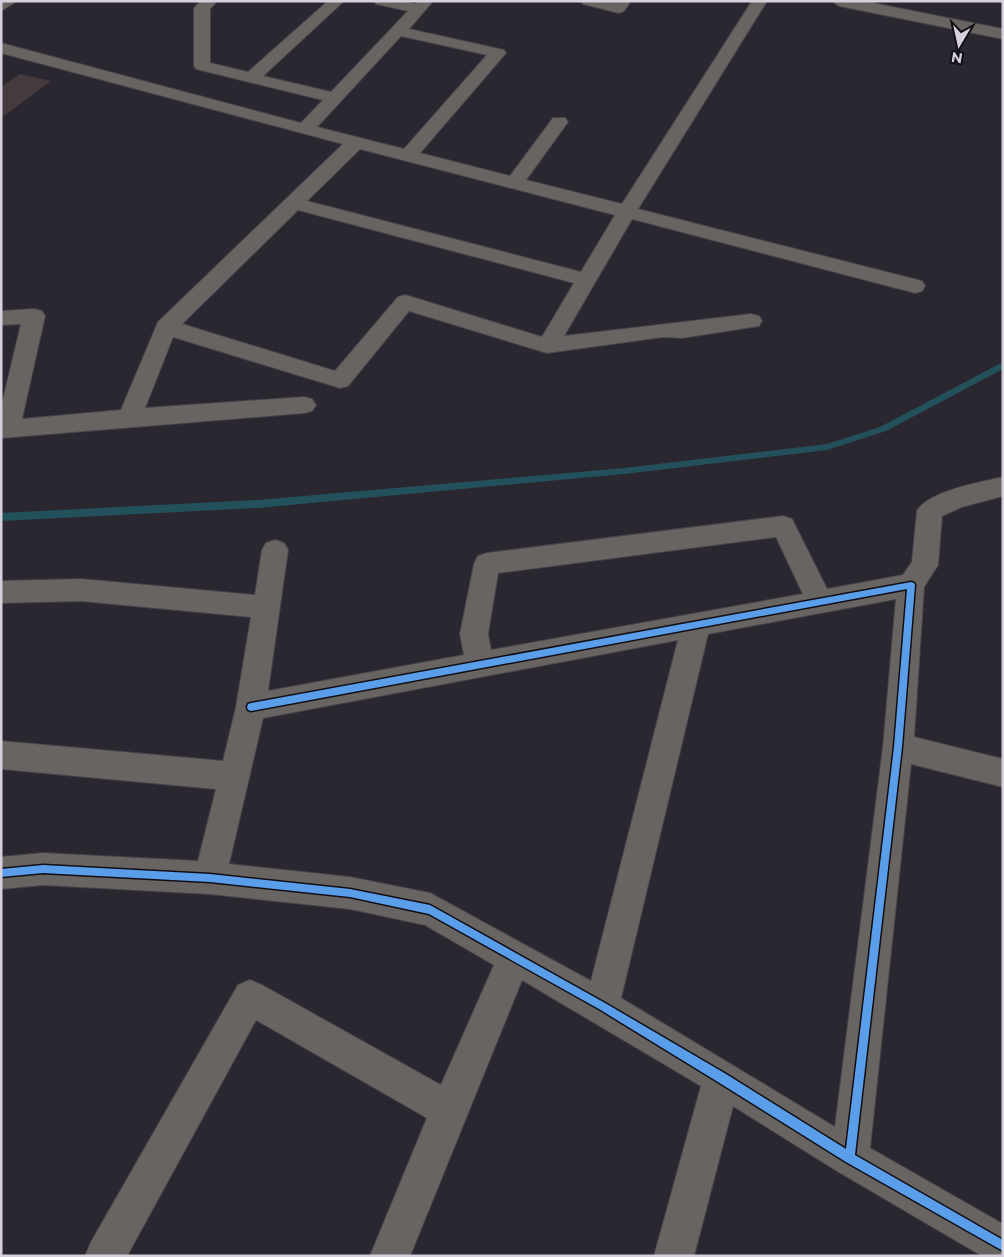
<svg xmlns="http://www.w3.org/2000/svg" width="1004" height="1257" viewBox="0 0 1004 1257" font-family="Montserrat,sans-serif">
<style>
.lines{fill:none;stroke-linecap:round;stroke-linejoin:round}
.stream{fill:#23515b;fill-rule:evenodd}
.building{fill:#453b3f}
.minor-casing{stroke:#46434b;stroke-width:2}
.minor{fill:#686461;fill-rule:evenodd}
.cycleway-casing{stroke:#110e16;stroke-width:3}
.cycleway{fill:#5a9eea;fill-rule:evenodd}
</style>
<rect width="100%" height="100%" fill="#2b2730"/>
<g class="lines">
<path class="stream" d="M1003,362V369L886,431L827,450L624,474L258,508L1,521V513L258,500L624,468L827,444L880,427Z"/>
</g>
<path class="building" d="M20,74L51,81L1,118V87Z"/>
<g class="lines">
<defs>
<path id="minor" d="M1,1H17L1,11Z
M201,1H217L210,9V63L248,72L328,1H344L263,76L331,92L408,11L376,4L374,1H403L415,4L417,1H433L409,29L504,50L506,53L420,153L510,176L553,118H565L568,122L526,180L622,204L752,1H767L638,209L922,281L925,286L922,291L915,293L632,219L564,336L751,314L759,316L762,321L759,326L682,338L663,337L547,353L409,311L348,386L340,388L173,337L145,408L304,397L312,399L316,405L312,411L304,413L1,438V408L21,324L1,325V311L34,309L42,311L45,316L22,419L121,410L158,322L343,144L1,53V43L301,123L323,100L196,69L194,66V8ZM401,36L487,55L404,149L317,127ZM360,149L615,215L581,272L307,201ZM298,210L574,283L542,337L412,297L405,295L398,297L335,371L182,324Z
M581,1H631L624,11L619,13L583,4Z
M832,1H863L1003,29V39L839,6Z
M1003,477V496L962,507L942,516L938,565L924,587L914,737L1003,759V787L911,764L870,1148L1003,1224V1256H982L837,1171L733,1106L694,1256H654L701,1086L522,980L410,1256H370L427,1118L256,1020L127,1256H85L91,1242L238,985L250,980L262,985L441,1085L494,965L425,925L350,909L210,894L43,885L1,889V857L43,853L198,861L216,789L1,769V741L223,761L236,707L251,617L81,601L1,603V581L81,579L255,595L262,550L266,543L275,540L284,543L288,550L268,691L464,655L460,634L474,564L478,556L487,553L783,516L792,519L827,589L903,575L912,562L917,511C928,491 981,482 1003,477ZM776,537L803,594L491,650L488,634L498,573ZM896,599L883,747L835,1127L621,998L708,634ZM678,640L591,981L430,893L350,877L229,864L263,718Z"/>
</defs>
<use href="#minor" class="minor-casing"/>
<use href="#minor" class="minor"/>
<defs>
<path id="cycleway" d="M911,582L914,583L915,585L902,747L855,1155L1003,1240V1251L846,1162L718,1082L599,1009L429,914L350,897L210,882L43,873L1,877V869L43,865L210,874L350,889L430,905L605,1003L726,1074L846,1149L894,747L907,589L251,711L248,710L247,707L248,704L251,703Z"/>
</defs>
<use href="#cycleway" class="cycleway-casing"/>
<use href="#cycleway" class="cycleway"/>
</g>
<rect width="1004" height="1257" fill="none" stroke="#d5d0dc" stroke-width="5"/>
<g transform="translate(959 45) rotate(189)" stroke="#110e16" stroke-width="4" paint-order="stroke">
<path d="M0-4L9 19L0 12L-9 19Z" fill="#d5d0dc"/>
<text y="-8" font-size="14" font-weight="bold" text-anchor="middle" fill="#d5d0dc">N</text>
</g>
</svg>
